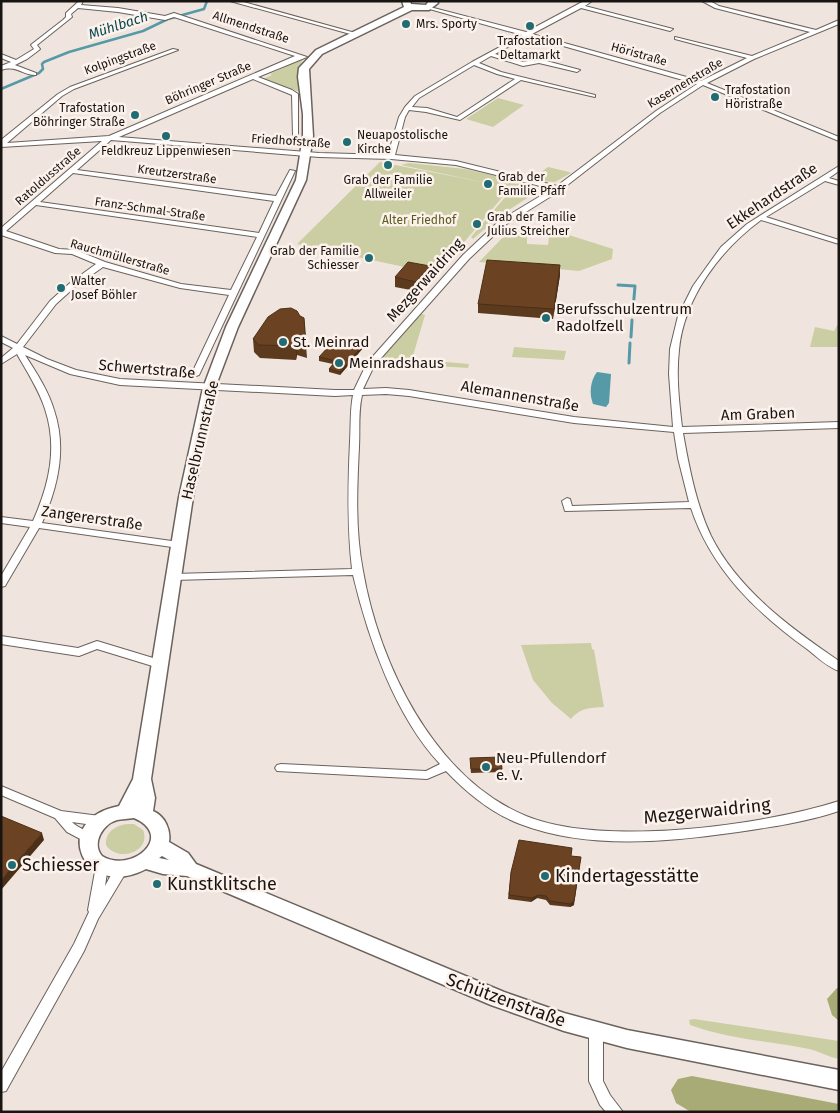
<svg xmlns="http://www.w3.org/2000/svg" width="840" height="1113" viewBox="0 0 840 1113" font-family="'Fira Sans',sans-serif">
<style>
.green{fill:#cbcda3}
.forest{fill:#a9ab76}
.water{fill:#569aa7}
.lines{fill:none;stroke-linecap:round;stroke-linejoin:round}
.stream-far1{stroke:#569aa7;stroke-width:2.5}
.stream{stroke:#569aa7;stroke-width:3}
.minor-casing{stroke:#6b625c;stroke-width:2}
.secondary-casing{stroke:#6b625c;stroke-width:3}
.minor{fill:#fff;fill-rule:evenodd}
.secondary{fill:#fff;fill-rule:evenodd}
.wall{fill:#5c3a1e}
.shaded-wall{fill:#4b2f18}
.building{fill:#6b4323;stroke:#4b2f18}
.poi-dot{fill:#206c73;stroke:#fdf2eb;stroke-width:2}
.labels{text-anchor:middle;stroke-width:5;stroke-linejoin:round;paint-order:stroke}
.far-poi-label{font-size:12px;fill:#181412;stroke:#fdf2eb;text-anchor:start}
.far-street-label{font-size:12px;fill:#181412;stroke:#fdf2eb}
.far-park-label{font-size:12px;fill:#595a1e;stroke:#fdf2eb}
.far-water-label{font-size:14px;font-style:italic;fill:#0a4953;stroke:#fdf2eb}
.street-label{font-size:15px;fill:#181412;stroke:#fdf2eb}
.poi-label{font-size:15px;fill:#181412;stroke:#fdf2eb;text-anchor:start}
.near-street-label{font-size:18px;fill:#181412;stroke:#fdf2eb}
.near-poi-label{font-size:18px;fill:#181412;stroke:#fdf2eb;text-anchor:start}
</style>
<rect width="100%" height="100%" fill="#f0e5de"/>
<path class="green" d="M303,59L297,73L300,92L263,79L272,75L270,74Z
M498,98L524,105L493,127L466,119Z
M380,162L492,184L401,165L409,163L465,169L523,182L532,185L537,190L535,193L504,213L473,239L471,237L513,188L511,187L437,274L297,244Z
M548,167L569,172L571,173L555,182L539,181L547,175L541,172Z
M550,229L613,249L612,259L579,271L479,262L510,230L527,231V244L548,245Z
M418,313L425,315L412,359L469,364L468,368L375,362Z
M839,322V347H810L815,327L834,331Z
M514,347L566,351L564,360L512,357Z
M591,643L592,649L594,650L604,707C589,708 580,708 571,719L552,703L533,680L521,645Z
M128,824H134L143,830C152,852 117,863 106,845C105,832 116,825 128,824Z
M694,1019L839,1041V1059C828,1057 819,1051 809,1049C769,1041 728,1039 690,1025L689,1020Z"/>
<path class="forest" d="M837,988H839V1021L832,1015L827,999Z
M692,1076L839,1104V1112H691L676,1103L671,1090L678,1079Z"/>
<path class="water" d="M597,372L611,374L609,403L606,407L593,404C589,394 590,381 597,372Z"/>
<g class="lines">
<path class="stream-far1" d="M1,89L39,73L43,69L42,64L44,62L69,52L143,31L168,19L204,9L207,1"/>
<path class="stream" d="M618,285L635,286L633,310
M631,337L632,320
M629,363L630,343"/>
<defs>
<path id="minor" d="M79,1H83L81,5L118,8L165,16L174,13L307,57L258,77L292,90L298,94V137L293,136L292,95L253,79L119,137L319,153L388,155L399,117L405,107L415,96L472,62L522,35L426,8V6L526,32L584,1H592L585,6L673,29L670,31L581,8L532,34L701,81L747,58L675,39V37L752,56L810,32L715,8L702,1H710L719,6L816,30L839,20V24L754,59L707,83L839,137V141L703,85L660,113L561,190L505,225L469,259L374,366L363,389L386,388L409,390L574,417L673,427L669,374L670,349L678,316L693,286L721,247L747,224L839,166V171L829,178L839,181V185L825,181L766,217L839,240V244L761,220C720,250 684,298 679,350C676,376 679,402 682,427L839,422V428L683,433C689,467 696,504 711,536C738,590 791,628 839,661V671C827,667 816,656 807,649C756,612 711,569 691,508L565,511L562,501L567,498L570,499L572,506L689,502L678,458L674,432L574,423L409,396L386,394L362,395C358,412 360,429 359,447C357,488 355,530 363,571C379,664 434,778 526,816C602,847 761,826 839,801V811C806,822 772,827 738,832C667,842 588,850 520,824C491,813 467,793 446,771L427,779L277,771L275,768L277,765L281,764L426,771L440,764C395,716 368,638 353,575L173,580L168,577L173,574L352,569C347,526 348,484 350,441C351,426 350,410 353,395L335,396L120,385L70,374L25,355C36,372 48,390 54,410C67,449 58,486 42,523L179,542L184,545L179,548L39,528L5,586L1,587V576L30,527L1,523V517L33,521C49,485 58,448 45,409C39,390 27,372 17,354L1,364V358L13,348L1,342V336L17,344L50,301L70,283L96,264L72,254L55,253L1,235V228L102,141L1,147V140L58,94L70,87L173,49L178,50L74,89L62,96L7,143L109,136L295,56L174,17L165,20L118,12L78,8L71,14L72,17L37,45L40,49L39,50L27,59L15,65L36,73V75C21,75 18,65 1,70V66L11,62L1,58V54L16,60L34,49L31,45L32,44L63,20L66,17V13ZM528,36L697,84L656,111L557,186L456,161L395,155L405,117L409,110L426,112L460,120L521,80L595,97V95L501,72L479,63L491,56L523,66L539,63L577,72L580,70L539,59L523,62L495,54ZM474,65L497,74L515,79L457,117L427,108L412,107L419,98ZM111,140L319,157L391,159L456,165L552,189L499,221L463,255L367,363L354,390H335L120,379L76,370L47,359L23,347L56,304L76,286L103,267L180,288L229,295L192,373L196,376L199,375L295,171L290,170L276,196L77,170ZM73,173L274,201L259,233L40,202ZM36,205L257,237L231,290L181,284L105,262L76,250L59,249L6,231Z
M230,1H240L359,34L354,35Z
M1,636L78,648L97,641L163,661L164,664L163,667L159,668L97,649L79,656L1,644Z
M1,786L61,811L100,816L104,818L106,821L104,824L100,826L72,822C78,829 90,830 94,838L92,841L88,843L84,841L67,832L55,818L1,795Z
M102,861L106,862L108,866L105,886C110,878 115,862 126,865L128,869L98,919L84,951L6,1091L1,1092V1072L74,944L89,912L88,910L96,866L98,862Z
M596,1026L601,1028L603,1032V1081L610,1095L623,1112H606L600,1105L589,1081V1032L591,1028Z"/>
<path id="secondary" d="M402,1H410L411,4L426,5L429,1H437L438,3L429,10H412L322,54L309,69L313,136L306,180L238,327L215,388L193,497L151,779L155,798L153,811C165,816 171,830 169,842L188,853L196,864L504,992L564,1013L627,1030L839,1070V1090L627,1048L564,1031L491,1005L187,876L163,874L146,869C83,902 48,820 119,806L133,779L179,497L203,388L226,327L296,180L303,136V114L298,77L299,68L316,50L404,7ZM134,818C176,836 131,874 102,856C91,843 103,824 117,820C122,819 128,819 134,818ZM162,856L169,860L159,858Z"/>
</defs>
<use href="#minor" class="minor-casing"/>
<use href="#secondary" class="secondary-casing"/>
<use href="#minor" class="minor"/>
<use href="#secondary" class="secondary"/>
</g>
<path class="wall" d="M430,266L429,276L416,291L395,287V277Z
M560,275L553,319L478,313V304Z
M300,316L304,318L307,358L297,355L296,360L260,358L254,352L253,339Z
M363,345V348L340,375L329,372V369L333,364L319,361V357L345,349Z
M470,762L502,769V772L471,773Z
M571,856L574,905L570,907L550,905L546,900L537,898L531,902L508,899L511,872Z"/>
<path class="shaded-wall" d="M560,265V275L553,319L554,309Z
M430,266L429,276L416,291V282Z
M296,342L297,355L296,360Z
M363,345V348L340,375V372Z
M42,833L44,840L1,890V880Z
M581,857L574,905L570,907V904Z
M538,895L537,898L531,902L532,898Z"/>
<path class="building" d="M487,260L560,265L554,309L478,304Z
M408,262L430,266L416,282L395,277Z
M291,308L297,311L300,316L304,318L306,344L296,342V346L259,345L253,339L268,317L280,309Z
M356,339L363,345L340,372L329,369L336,361L319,357L330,345L345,349Z
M501,757L502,769H471L470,758Z
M1,816L42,833L1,880Z
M519,840L572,848L571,856L581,857L574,901L570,904L550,901L546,896L538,895L532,898L509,895L511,872Z"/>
<g class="poi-dot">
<circle cx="406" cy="24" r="5"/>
<circle cx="530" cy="26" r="5"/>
<circle cx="715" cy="97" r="5"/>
<circle cx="135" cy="115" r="5"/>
<circle cx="166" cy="136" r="5"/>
<circle cx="347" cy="142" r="5"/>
<circle cx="388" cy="165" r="5"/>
<circle cx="488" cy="184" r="5"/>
<circle cx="477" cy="224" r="5"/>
<circle cx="369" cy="258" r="5"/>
<circle cx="61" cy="288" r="5"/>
<circle cx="546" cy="318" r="5"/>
<circle cx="283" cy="342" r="5"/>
<circle cx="339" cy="363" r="5"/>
<circle cx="486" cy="767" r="5"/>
<circle cx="12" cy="865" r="5"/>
<circle cx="545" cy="876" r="5"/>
<circle cx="157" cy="884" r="5"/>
</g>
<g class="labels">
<g class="far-poi-label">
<text x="416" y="28">Mrs. Sporty</text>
<text x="530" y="45" text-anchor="middle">Trafostation<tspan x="530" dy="14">Deltamarkt</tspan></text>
<text x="725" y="94">Trafostation<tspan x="725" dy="14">Höristraße</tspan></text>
<text x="125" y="112" text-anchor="end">Trafostation<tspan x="125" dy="14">Böhringer Straße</tspan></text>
<text x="357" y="139">Neuapostolische<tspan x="357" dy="14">Kirche</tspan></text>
<text x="166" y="155" text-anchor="middle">Feldkreuz Lippenwiesen</text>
<text x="498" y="181">Grab der<tspan x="498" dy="14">Familie Pfaff</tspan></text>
<text x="388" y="184" text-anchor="middle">Grab der Familie<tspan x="388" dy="14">Allweiler</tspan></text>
<text x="487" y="221">Grab der Familie<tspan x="487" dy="14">Julius Streicher</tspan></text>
<text x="359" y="255" text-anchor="end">Grab der Familie<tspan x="359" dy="14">Schiesser</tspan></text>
<text x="71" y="285">Walter<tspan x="71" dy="14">Josef Böhler</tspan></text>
</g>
<g class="far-street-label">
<text transform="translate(251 27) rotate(18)" y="4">Allmendstraße</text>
<text transform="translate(639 54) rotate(16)" y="4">Höristraße</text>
<text transform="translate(120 58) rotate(-20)" y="4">Kolpingstraße</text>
<text transform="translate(208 83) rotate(-23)" y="4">Böhringer Straße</text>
<text transform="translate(685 83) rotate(-31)" y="4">Kasernenstraße</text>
<text transform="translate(291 141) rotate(4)" y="4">Friedhofstraße</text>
<text transform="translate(177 174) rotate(8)" y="4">Kreutzerstraße</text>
<text transform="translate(48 176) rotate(-41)" y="4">Ratoldusstraße</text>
<text transform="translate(150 209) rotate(8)" y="4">Franz-Schmal-Straße</text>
<text transform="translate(120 257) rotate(16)" y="4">Rauchmüllerstraße</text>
</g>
<g class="far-park-label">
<text x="419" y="224">Alter Friedhof</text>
</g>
<g class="far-water-label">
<text transform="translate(118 25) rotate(-18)" y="5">Mühlbach</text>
</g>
<g class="street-label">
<text transform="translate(772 196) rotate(-34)" y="5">Ekkehardstraße</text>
<text transform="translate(425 280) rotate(-48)" y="5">Mezgerwaidring</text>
<text transform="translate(147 369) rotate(5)" y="5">Schwertstraße</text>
<text transform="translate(520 396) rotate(10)" y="5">Alemannenstraße</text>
<text transform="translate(758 414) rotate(-2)" y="5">Am Graben</text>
<text transform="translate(200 440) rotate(-77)" y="5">Haselbrunnstraße</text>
<text transform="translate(92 518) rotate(8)" y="5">Zangererstraße</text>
</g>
<g class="poi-label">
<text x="556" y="314">Berufsschulzentrum<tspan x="556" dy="17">Radolfzell</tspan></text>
<text x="293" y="347">St. Meinrad</text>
<text x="349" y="368">Meinradshaus</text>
<text x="496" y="763">Neu-Pfullendorf<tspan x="496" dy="17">e. V.</tspan></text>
</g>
<g class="near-street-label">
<text transform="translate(707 811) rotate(-6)" y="6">Mezgerwaidring</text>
<text transform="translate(506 1000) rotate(20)" y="6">Schützenstraße</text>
</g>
<g class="near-poi-label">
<text x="22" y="871">Schiesser</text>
<text x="555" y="882">Kindertagesstätte</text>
<text x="167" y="890">Kunstklitsche</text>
</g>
</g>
<rect width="840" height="1113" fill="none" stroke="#181412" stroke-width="5"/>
</svg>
